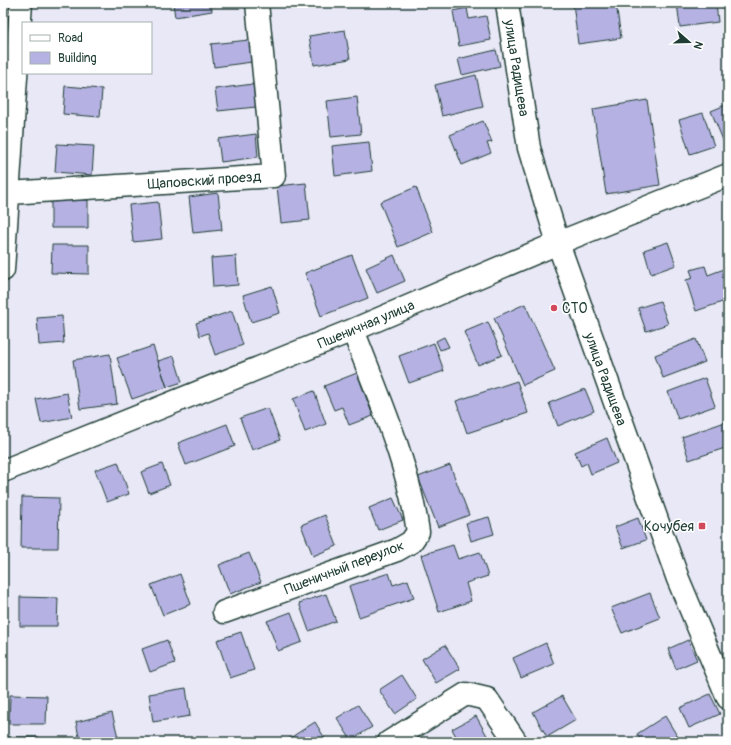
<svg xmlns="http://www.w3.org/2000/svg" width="731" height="745" viewBox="0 0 731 745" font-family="Pangolin,sans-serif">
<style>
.building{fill:#b5b2e3;stroke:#1f3d34}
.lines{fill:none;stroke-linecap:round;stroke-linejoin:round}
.minor-casing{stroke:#1f3d34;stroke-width:25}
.secondary-casing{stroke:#1f3d34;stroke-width:25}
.minor{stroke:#fff;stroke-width:22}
.secondary{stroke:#fff;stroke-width:22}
.poi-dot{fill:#d1495b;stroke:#fff;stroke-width:1.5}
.labels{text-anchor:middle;stroke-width:3;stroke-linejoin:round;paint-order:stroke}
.street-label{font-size:14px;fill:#1f3d34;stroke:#fff}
.poi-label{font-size:14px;fill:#1f3d34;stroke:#fff;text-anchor:start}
</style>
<rect width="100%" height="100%" fill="#e9e8f7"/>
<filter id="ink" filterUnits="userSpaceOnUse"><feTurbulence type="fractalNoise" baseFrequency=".025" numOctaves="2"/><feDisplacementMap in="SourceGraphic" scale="8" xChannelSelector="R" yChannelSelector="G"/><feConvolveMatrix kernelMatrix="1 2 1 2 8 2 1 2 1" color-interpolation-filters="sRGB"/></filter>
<g filter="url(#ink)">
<path class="building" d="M173,3H211L212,11L175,17Z
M573,3H616L621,38L578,44Z
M677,3H716L718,22L680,27Z
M467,8L469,19L486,16L491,40L459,46L453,11Z
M345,30L350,59L314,65L309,36Z
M249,40L252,62L214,67L211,44Z
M496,50L500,66L462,75L458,59Z
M476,75L483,106L442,116L435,85Z
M253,84L256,107L218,111L215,89Z
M65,86L102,89L100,117L63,114Z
M357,97L361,134L331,137L327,101Z
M647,100L660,185L606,194L593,109Z
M728,104V144L725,145L711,111Z
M703,113L714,146L690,154L679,120Z
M483,121L492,142L487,143L491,153L462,165L450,135Z
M256,134L258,157L221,162L218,139Z
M369,142L372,171L335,176L332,146Z
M57,144L94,146L92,175L55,172Z
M306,183L310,220L281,223L277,186Z
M416,187L433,232L398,247L380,202Z
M218,193L222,230L193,233L189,197Z
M51,200H88V228H51Z
M158,202L162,239L133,242L129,205Z
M668,242L676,265L651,274L644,250Z
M52,245H89V274L51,273Z
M352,255L368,298L321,316L305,273Z
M394,255L405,281L377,293L366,268Z
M236,256L238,285L213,287L211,258Z
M705,266L708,275L724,269L728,280V300L696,311L686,280L693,278L690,270Z
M272,286L280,313L251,322L243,295Z
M660,301L668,324L646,331L638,308Z
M525,304L555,371L523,385L494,318Z
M232,311L243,345L215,355L208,333L200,336L196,323Z
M62,316L64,343L39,345L37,318Z
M488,322L502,355L478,365L464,332Z
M444,337L449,347L440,350L436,341Z
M696,339L705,362L663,378L655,355Z
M434,343L444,371L409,383L399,356Z
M153,346L167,387L132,399L117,358Z
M110,354L117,404L80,409L73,360Z
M174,356L182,382L167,387L158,361Z
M357,373L373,416L349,425L342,407L334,410L324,386Z
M705,378L715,406L678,419L668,392Z
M517,381L528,413L467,433L456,401Z
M585,389L594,411L558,426L549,403Z
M314,391L326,424L305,432L293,399Z
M67,393L72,417L41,423L36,399Z
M268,408L280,440L252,450L240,418Z
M728,421V447L689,460L682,437Z
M227,424L235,446L186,465L178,443Z
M607,438L617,463L591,474L587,463L581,466L575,452Z
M118,462L129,494L107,502L95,470Z
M162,464L170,485L149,493L141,472Z
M450,465L469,515L438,527L418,477Z
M22,497L59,498L58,548H21Z
M393,498L403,520L378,530L369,508Z
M325,515L337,546L313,556L301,525Z
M489,517L494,534L471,541L466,523Z
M638,518L646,540L623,548L615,527Z
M453,545L458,559L480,552L488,576L466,583L471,601L439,612L421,555Z
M249,553L261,582L230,594L219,565Z
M389,573L393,585L408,580L414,598L359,617L349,586Z
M180,574L191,604L163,615L151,585Z
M650,593L660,618L622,633L611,608Z
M326,594L336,621L309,631L299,603Z
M20,597L58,598L57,626H20Z
M291,612L302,642L278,651L267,621Z
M241,632L254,670L230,678L217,640Z
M167,640L175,663L150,672L142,649Z
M688,640L697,660L676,669L668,649Z
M546,643L554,664L521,678L513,658Z
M445,645L460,669L436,683L422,659Z
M402,675L417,699L395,714L379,690Z
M186,688L190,716L153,722L149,694Z
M710,694L720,714L689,728L680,708Z
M10,695L47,696L46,724H9Z
M562,696L576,720L547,737L533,712Z
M358,705L372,727L351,740L337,718Z
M112,713L119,741L80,742L76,722Z
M476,716L490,741L459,742L452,729Z
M665,716L679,739L674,742H642L637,734Z
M315,722L327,742H288L287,740Z
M3,737H39V742H3Z"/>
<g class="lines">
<defs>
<path id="minor" d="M9,193L274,176L257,3
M3,270L21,3
M3,471L353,330L558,243L728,175
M224,612L397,550L411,542L418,532C408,461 378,396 353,330
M389,742L466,694L487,699L516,742"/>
<path id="secondary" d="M507,3L529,148L558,243L678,579L728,698"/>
</defs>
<use href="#minor" class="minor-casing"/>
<use href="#secondary" class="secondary-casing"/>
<use href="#minor" class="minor"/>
<use href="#secondary" class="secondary"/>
</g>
</g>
<g class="poi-dot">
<circle cx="554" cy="308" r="4"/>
<rect x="698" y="522" width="8" height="8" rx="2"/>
</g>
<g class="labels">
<g class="street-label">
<text transform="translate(517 68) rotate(81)" y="5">улица Радищева</text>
<text transform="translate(204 180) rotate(-4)" y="5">Щаповский проезд</text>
<text transform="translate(366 324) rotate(-23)" y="5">Пшеничная улица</text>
<text transform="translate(606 379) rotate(70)" y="5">улица Радищева</text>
<text transform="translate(344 567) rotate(-21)" y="5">Пшеничный переулок</text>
</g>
<g class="poi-label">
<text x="562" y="313">СТО</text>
<text x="694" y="531" text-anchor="end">Кочубея</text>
</g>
</g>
<rect width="731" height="745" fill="none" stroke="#fff" stroke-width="16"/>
<rect x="8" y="8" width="715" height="729" fill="none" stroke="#1f3d34" stroke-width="1.5" filter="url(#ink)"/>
<rect x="22" y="22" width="130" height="52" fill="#ffffff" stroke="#a5b1ae"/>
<rect x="30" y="35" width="20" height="6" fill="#ffffff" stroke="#a5b1ae"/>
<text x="58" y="42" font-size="12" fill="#1f3d34">Road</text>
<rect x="30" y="52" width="20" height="12" fill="#b5b2e3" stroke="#a5b1ae"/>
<text x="58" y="62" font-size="12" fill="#1f3d34">Building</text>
<g transform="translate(689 42) rotate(110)" stroke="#ffffff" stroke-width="3" paint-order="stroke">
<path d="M0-3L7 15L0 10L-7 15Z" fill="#1f3d34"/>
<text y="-6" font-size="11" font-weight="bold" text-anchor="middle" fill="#1f3d34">N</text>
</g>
</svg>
